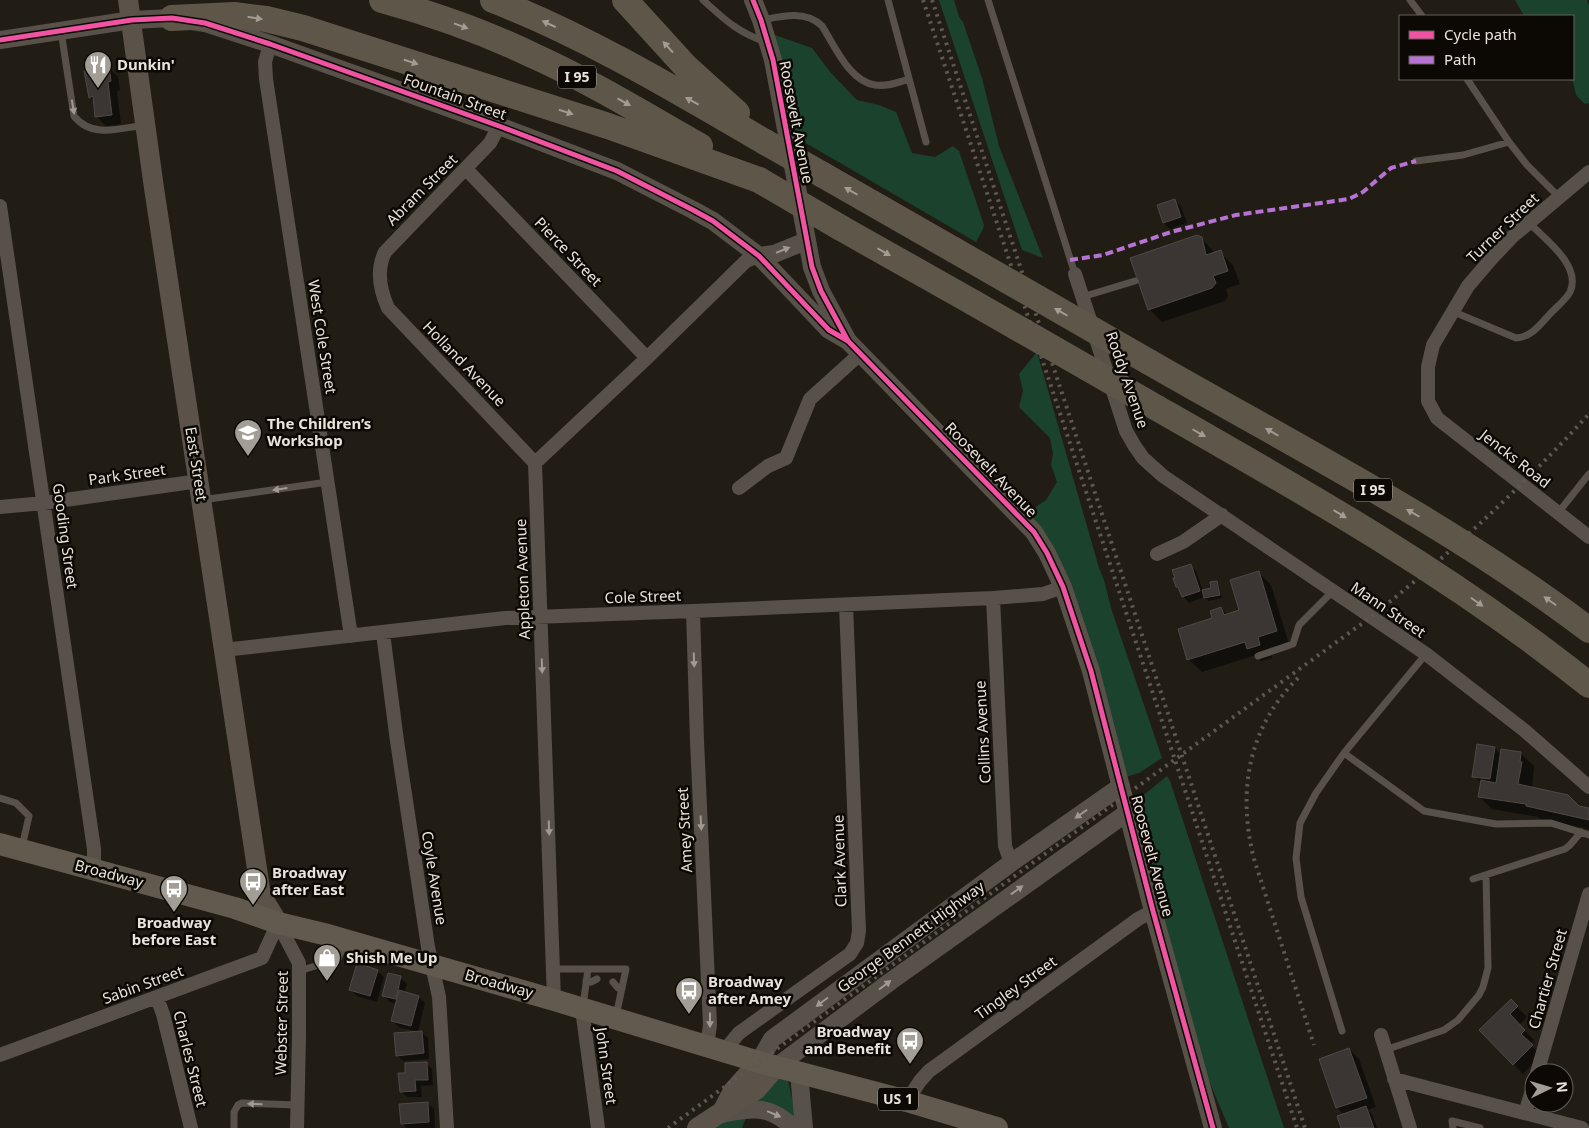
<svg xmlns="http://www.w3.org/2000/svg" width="1589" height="1128" viewBox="0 0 1589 1128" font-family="'Noto Sans',sans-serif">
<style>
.green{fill:#1a422d}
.shadow{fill:#0007}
.building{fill:#3b3634;stroke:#4e4947}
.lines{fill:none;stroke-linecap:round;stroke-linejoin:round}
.service{stroke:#585149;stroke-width:7}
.minor{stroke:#585149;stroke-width:14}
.tertiary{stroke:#585149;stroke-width:18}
.secondary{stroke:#5b5349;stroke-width:20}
.primary{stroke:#62594f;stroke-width:22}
.motorway{stroke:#5f564a;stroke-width:26}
.rail{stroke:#5d5952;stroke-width:4;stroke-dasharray:2.5 5;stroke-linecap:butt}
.motorway-bridge{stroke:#5f564a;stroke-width:26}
.quiet{stroke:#b673d3;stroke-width:4;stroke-dasharray:8 4;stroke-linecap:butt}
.cycleway-casing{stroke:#0c0904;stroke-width:8}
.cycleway{stroke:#f153a3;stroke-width:5}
.oneway{fill:#a49c92}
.oneway2{fill:#a09a92}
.labels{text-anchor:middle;stroke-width:5;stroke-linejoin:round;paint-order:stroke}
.shield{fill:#0c0904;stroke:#a7a29a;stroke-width:1}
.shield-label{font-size:14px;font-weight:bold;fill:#e9e3da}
.poi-label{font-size:15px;font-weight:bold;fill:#e9e3da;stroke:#0c0904;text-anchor:start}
.street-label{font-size:15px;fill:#e9e3da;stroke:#0c0904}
</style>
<rect width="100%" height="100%" fill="#211d15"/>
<path class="green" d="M939,0H954L959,17L963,22L982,78L999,146L1043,258L1022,250Z
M1515,0H1587L1589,5V103L1585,104L1576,95L1573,82L1569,79H1573V16H1524Z
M752,15L775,35L812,48L831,73L857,100L879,105L896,112L912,153L935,157L953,146L959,151L984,225L983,229L976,242L792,135Z
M1037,352L1099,568L1104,580L1111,608L1162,758L1139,773L1115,780L1058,593L1036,547L1017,520L1046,500L1057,482L1051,465L1053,454L1050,438L1019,407L1023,391L1019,374Z
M1167,776L1170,781L1284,1128H1229L1173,996L1123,799L1145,794Z
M786,1072L799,1128L748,1112L742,1128H688Z"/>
<path class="shadow" d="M109,68L118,77L120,90L117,91L121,124L106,126L97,117L95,102L90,97Z
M1175,200L1181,207L1187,223L1170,229L1164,223L1158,206Z
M1201,238L1215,253L1220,252L1233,265L1240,284L1226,289L1228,296L1225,301L1162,322L1149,309Z
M1190,565L1196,571L1203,591L1213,588L1216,583L1219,585L1222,598L1208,601L1204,597L1189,603L1183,596L1181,590L1177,587Z
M1258,572L1271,585L1289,644L1270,650L1272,658L1261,661L1256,655L1202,672L1188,659L1221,609L1227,615L1241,611Z
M1478,745L1495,748L1501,755L1520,753L1534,766L1532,789L1589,810V829L1540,819L1538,817L1492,809L1479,796L1482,783L1473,776Z
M377,971L384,977L377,1002L357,996L351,990Z
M400,977L407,984L404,993L419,997L425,1003L418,1032L399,1027L393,1021L397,1004L390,1002L384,996Z
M1511,1001L1527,1017L1519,1025L1534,1040L1530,1044L1541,1056L1523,1074L1481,1030Z
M421,1032L428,1038L429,1059L403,1061L397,1055Z
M1349,1049L1359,1059L1376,1107L1368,1110L1372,1114L1377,1128H1343L1345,1115L1337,1108L1320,1060Z
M426,1063L432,1069L433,1085L421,1086L422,1097H407L401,1091L406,1074Z
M427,1103L434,1109L435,1128H407L402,1123Z"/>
<path class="building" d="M109,66L111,81L108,82L112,115L95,117L93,96L89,98L84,71Z
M1175,199L1181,217L1163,223L1157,205Z
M1197,235L1202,237L1206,255L1221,250L1228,271L1213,276L1216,283L1212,288L1148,310L1130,258Z
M1191,564L1200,591L1182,597L1178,587H1176L1173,578H1175L1172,570Z
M1259,571L1277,631L1258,637L1260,645L1247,649L1245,642L1187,660L1178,629L1212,618L1210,611L1221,607L1224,615L1239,610L1230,580Z
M1217,581L1220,595L1204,598L1202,590L1211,588L1210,582Z
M1477,744L1495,747L1490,779L1472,777Z
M1501,749L1521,752L1520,762H1522L1518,784L1568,795L1579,806L1589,808V820L1526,806V804L1478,797L1481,780L1496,783Z
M357,963L378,970L370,996L349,990Z
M388,973L401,976L396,999L382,996Z
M399,990L419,996L411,1026L391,1021Z
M1511,999L1518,1006L1510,1014L1525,1030L1521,1034L1533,1045L1513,1065L1479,1030Z
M422,1031L424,1053L396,1056L394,1033Z
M1349,1048L1367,1098L1336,1108L1319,1059Z
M427,1062L428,1080H415L416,1091L400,1092L398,1073H405V1063Z
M428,1102L429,1122L401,1124L399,1104Z
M1366,1106L1374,1128H1341L1337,1116Z"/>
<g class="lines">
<path class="service" d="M703,0C724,19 738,33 766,42
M888,0L926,142
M988,0L1075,274
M1410,0L1422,16
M762,20C782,16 806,10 822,26C835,46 849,81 875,85C887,87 899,82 909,79
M61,31L74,116C92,139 121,128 145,125
M1467,79L1509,142
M1416,161L1463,155L1509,142L1527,165L1559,197
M1082,297L1135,281
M1454,312L1516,338C1531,337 1539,326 1549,315C1555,308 1566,300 1570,292C1582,266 1545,239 1529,223
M202,500L328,482
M1558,513L1589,474
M1258,656L1293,644L1299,625L1332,592
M1344,753L1424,811L1496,824L1551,823L1589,835
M0,798L16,803L29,816L22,847
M1473,879L1565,849L1570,845L1581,832
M554,969H626L616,1016
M299,971L338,959L345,943
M586,981L591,982L597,979
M613,982L618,988L622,989
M583,1006L588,969
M1342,1031L1301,897L1296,858L1300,823L1316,793L1344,753L1426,654
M1385,1050L1444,1030L1458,1020L1479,995L1483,987L1488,968L1486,875
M234,1128V1112L238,1105L242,1103L297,1105
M1453,1128L1452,1121L1480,1128"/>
<path class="minor" d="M270,44L265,62L266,79L351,636
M499,126L490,143L385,252C376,270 380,290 388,308L535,463
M466,169L647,358
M1589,172L1513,236L1492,258L1468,286L1433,345L1428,367V401L1437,418L1589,537
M0,206L94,849V870
M1075,274L1126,431L1134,445L1143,458L1163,476L1426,654L1524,730L1589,787
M739,488L768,466L786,458L810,399L861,353
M0,507L44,503L199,481
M1157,554L1183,542L1222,515
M993,598L1005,846L1011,863
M693,611L697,741L710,1025L707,1046
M383,633L397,741L428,947L439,997L447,1128
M224,650L505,618L693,611L993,598L1043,594L1063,587
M278,923L299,963V1036L297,1128
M157,998L163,1014L191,1128
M554,1000L535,463L647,358L746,261L759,256
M582,1009L598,1128
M1381,1035L1410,1128
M724,1051L739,1033L850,954L857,943L859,931L846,605
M0,1055L262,958L278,923
M1537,1073L1589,894
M1394,1079L1582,1128
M907,1101L920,1081L929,1071L1138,919L1153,911
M1525,1113L1534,1084"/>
<path class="tertiary" d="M753,0L761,20L773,60L812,267L821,291L848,341L1034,532L1047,553L1063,587L1091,671L1153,911L1213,1128
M0,40L132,20L172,18L205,23L270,44L499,126L617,171L693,210L713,221L759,256L829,330L848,341
M759,256L774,254L806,241
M759,1062L772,1039L1011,863L1121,786
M776,1067L891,981L1128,812
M799,1073L804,1128
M721,1114C751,1108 770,1104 793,1128"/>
<path class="secondary" d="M128,0L154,188L261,895L278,923
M724,1108L733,1091L759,1062
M697,1128L757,1089L776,1067"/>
<path class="primary" d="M0,844L235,908L278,923L328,935L554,1000L759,1062L907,1101L997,1128"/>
<path class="motorway" d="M382,0C433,14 484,32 532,55C590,81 645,115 700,146
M493,0C588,37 677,91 765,142
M625,0L686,67L737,113
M172,18L234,15L266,19L303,28L608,126L759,180
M823,175L954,250
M841,228L974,303
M1149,362C1297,447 1452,526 1589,630
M1157,408C1306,493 1455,577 1589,685"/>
<path class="rail" d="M923,0L1297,1128
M932,0L1305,1128
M1298,678C1248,727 1237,792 1254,859L1314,1045
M668,1128L1371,617C1449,555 1522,487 1589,414"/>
<path class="motorway-bridge" d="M765,142L823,175
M759,180L841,228
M954,250L1149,362
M974,303L1157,408"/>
<path class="quiet" d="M1070,260L1103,255L1171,232L1236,215L1349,199L1363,192L1391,168L1416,161"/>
<defs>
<path id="cycleway" d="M753,0L761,20L773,60L812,267L821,291L848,341L1034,532L1047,553L1063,587L1091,671L1153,911L1213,1128
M0,40L132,20L172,18L205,23L270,44L499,126L617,171L693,210L713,221L759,256L829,330L848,341"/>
</defs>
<use href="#cycleway" class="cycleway-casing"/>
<use href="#cycleway" class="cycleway"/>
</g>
<defs><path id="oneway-solid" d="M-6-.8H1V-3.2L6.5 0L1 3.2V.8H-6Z" transform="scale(1.25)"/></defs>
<g class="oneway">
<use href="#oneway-solid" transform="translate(255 18) rotate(9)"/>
<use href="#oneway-solid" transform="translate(549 24) rotate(-155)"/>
<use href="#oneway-solid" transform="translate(461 26) rotate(20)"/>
<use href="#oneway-solid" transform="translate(668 47) rotate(-132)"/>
<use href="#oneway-solid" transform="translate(411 62) rotate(18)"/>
<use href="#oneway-solid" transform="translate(692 101) rotate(-151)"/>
<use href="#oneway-solid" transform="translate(624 102) rotate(29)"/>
<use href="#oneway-solid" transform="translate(566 112) rotate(18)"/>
<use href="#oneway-solid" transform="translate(851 191) rotate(-150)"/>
<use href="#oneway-solid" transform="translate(884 252) rotate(30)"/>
<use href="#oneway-solid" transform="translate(1061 312) rotate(-150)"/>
<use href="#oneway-solid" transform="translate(1272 432) rotate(-150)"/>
<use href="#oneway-solid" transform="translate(1199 433) rotate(30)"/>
<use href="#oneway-solid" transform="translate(1413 513) rotate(-150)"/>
<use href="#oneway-solid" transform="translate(1340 514) rotate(31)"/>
<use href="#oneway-solid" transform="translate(1550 601) rotate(-145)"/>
<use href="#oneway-solid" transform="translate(1477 602) rotate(35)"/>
</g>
<g class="oneway2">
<use href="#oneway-solid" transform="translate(73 107) rotate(81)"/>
<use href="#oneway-solid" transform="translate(783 250) rotate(-22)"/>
<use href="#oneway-solid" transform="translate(280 489) rotate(172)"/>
<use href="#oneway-solid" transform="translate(694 660) rotate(88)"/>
<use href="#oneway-solid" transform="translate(542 666) rotate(88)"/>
<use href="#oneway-solid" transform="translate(1081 814) rotate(145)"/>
<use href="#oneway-solid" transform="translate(701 823) rotate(87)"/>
<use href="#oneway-solid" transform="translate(549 828) rotate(88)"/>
<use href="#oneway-solid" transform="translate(1017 890) rotate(-36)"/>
<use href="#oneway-solid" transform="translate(885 985) rotate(-37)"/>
<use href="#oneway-solid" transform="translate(822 1002) rotate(143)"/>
<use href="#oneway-solid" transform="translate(710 1020) rotate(90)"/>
<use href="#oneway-solid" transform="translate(255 1104) rotate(-179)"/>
<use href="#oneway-solid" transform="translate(774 1114) rotate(23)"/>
</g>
<defs>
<symbol id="restaurant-pin" viewBox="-11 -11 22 30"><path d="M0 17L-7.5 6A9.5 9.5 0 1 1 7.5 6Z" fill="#a39e95" stroke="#0c0904"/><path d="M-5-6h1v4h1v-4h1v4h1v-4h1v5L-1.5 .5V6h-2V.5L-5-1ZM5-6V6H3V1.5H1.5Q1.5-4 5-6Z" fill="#fff"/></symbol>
<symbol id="school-pin" viewBox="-11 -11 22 30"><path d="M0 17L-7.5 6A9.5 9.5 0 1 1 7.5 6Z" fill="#a39e95" stroke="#0c0904"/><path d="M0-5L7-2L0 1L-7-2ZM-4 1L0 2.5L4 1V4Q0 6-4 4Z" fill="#fff"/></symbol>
<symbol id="bus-pin" viewBox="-11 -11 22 30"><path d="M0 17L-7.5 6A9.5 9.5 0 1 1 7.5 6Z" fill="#a39e95" stroke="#0c0904"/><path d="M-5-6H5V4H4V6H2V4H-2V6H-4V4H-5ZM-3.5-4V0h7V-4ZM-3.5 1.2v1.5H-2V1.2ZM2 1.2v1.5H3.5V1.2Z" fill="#fff"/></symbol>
<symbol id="shop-pin" viewBox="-11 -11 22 30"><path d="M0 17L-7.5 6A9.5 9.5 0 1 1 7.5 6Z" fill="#a39e95" stroke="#0c0904"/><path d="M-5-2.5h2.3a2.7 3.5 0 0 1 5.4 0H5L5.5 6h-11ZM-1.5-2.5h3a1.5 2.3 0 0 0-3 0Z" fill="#fff"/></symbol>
</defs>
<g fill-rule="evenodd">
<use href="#restaurant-pin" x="82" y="49" width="32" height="43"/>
<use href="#school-pin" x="232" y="417" width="32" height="43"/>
<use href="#bus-pin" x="237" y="866" width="32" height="43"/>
<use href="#bus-pin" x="158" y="873" width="32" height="43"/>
<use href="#shop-pin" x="311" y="942" width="32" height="43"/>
<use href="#bus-pin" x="673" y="975" width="32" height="43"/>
<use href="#bus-pin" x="894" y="1025" width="32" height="43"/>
</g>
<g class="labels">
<g class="shield">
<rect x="558" y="65.5" width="38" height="23" rx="4"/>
<rect x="1354" y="478.5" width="38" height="23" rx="4"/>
<rect x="878" y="1087.5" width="40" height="23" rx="4"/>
</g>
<g class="shield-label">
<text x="577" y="82">I 95</text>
<text x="1373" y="495">I 95</text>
<text x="898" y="1104">US 1</text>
</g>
<g class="poi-label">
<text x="117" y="70">Dunkin'</text>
<text x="267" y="429">The Children’s<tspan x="267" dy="17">Workshop</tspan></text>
<text x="272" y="878">Broadway<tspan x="272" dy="17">after East</tspan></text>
<text x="174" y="928" text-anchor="middle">Broadway<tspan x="174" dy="17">before East</tspan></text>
<text x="346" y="963">Shish Me Up</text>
<text x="708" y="987">Broadway<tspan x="708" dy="17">after Amey</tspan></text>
<text x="891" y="1037" text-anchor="end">Broadway<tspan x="891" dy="17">and Benefit</tspan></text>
</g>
<g class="street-label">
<text transform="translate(455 97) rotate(20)" y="5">Fountain Street</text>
<text transform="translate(796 122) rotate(79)" y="5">Roosevelt Avenue</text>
<text transform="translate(422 190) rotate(-45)" y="5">Abram Street</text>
<text transform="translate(1503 228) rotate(-44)" y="5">Turner Street</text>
<text transform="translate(568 252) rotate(46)" y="5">Pierce Street</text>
<text transform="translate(322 337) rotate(81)" y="5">West Cole Street</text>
<text transform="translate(464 364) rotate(46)" y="5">Holland Avenue</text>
<text transform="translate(1127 380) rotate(71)" y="5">Roddy Avenue</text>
<text transform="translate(1515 459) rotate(38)" y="5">Jencks Road</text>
<text transform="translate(196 464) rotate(81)" y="5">East Street</text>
<text transform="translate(991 470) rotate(46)" y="5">Roosevelt Avenue</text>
<text transform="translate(127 475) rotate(-8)" y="5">Park Street</text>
<text transform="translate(65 536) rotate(82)" y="5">Gooding Street</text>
<text transform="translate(523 579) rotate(-92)" y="5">Appleton Avenue</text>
<text transform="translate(643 597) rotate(-2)" y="5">Cole Street</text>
<text transform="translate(1388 610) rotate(34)" y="5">Mann Street</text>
<text transform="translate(983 732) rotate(-93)" y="5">Collins Avenue</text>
<text transform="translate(685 830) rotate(-93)" y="5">Amey Street</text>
<text transform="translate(1152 856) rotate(75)" y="5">Roosevelt Avenue</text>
<text transform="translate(840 861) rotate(-92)" y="5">Clark Avenue</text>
<text transform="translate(109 874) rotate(15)" y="5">Broadway</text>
<text transform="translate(434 878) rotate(81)" y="5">Coyle Avenue</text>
<text transform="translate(911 937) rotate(-36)" y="5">George Bennett Highway</text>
<text transform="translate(1548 979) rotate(-74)" y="5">Chartier Street</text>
<text transform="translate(499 984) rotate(16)" y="5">Broadway</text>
<text transform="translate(143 985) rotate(-20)" y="5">Sabin Street</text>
<text transform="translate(1016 988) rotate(-36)" y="5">Tingley Street</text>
<text transform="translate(282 1023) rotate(-89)" y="5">Webster Street</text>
<text transform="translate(190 1059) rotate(76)" y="5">Charles Street</text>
<text transform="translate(606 1066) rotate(82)" y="5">John Street</text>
</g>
</g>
<rect x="1399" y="15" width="175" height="65" fill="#0c0904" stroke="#64605a"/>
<rect x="1409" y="31" width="25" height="8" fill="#f153a3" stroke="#64605a"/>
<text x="1444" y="40" font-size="15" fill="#e9e3da">Cycle path</text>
<rect x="1409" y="56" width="25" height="8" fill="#b673d3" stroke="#64605a"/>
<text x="1444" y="65" font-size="15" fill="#e9e3da">Path</text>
<g transform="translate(1549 1088) rotate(85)"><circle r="24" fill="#0c0904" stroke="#64605a"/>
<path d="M0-4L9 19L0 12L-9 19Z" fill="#a39e95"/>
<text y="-8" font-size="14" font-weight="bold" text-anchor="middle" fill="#e9e3da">N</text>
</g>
</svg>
